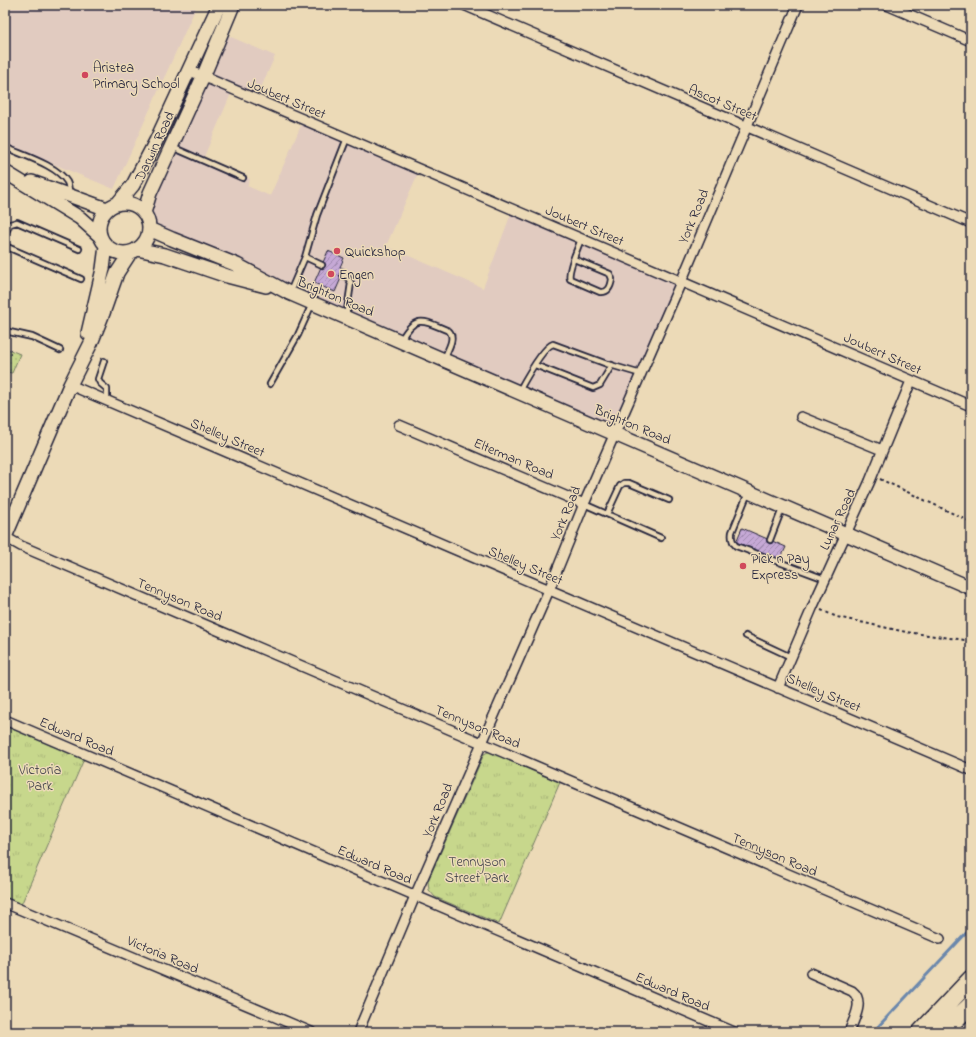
<svg xmlns="http://www.w3.org/2000/svg" width="976" height="1037" viewBox="0 0 976 1037" font-family="'Indie Flower',sans-serif">
<style>
.built{fill:#e1cbc0}
.grass{fill:url(#grass-dots);stroke:#747c64}
.park{fill:url(#park-tufts);stroke:#747c64}
.lines{fill:none;stroke-linecap:round;stroke-linejoin:round}
.stream{stroke:#6b87ac;stroke-width:3}
.building{fill:url(#building-hatch);stroke:#22223b}
.lane-casing{stroke:#22223b;stroke-width:8}
.street-casing{stroke:#22223b;stroke-width:12}
.secondary-casing{stroke:#22223b;stroke-width:16}
.highway-casing{stroke:#22223b;stroke-width:20}
.path{stroke:#22223b;stroke-width:2;stroke-dasharray:3 3;stroke-linecap:butt}
.lane{stroke:#ecdab7;stroke-width:4.5}
.street{stroke:#ecdab7;stroke-width:9}
.secondary{stroke:#ecdab7;stroke-width:13}
.highway{stroke:#ecdab7;stroke-width:17}
.poi-dot{fill:#d1495b;stroke:#ecdab7;stroke-width:1.5}
.labels{text-anchor:middle;stroke-width:3;stroke-linejoin:round;paint-order:stroke}
.poi-label{font-size:14px;fill:#22223b;stroke:#ecdab7;text-anchor:start}
.street-label{font-size:14px;fill:#22223b;stroke:#ecdab7}
.park-label{font-size:14px;fill:#43464b;stroke:#ecdab7}
</style>
<defs>
<pattern id="grass-dots" width="8" height="8" patternUnits="userSpaceOnUse"><rect width="8" height="8" fill="#c7d78c"/><path d="M2 2h.1M6 6h.1" fill="none" stroke="#abb87a" stroke-width="1.8" stroke-linecap="round"/></pattern>
<pattern id="park-tufts" width="24" height="20" patternUnits="userSpaceOnUse"><rect width="24" height="20" fill="#c7d78c"/><path d="M3 7l-1-3M5 7V3M7 7l1-3M15 17l-1-3M17 17v-4M19 17l1-3" fill="none" stroke="#abb87a"/></pattern>
<pattern id="building-hatch" width="6" height="6" patternUnits="userSpaceOnUse"><rect width="6" height="6" fill="#c6a9d6"/><path d="M-1 1l2-2M0 6l6-6M5 7l2-2" fill="none" stroke="#a089af"/></pattern>
</defs>
<rect width="100%" height="100%" fill="#ecdab7"/>
<filter id="ink" filterUnits="userSpaceOnUse"><feTurbulence type="fractalNoise" baseFrequency=".025" numOctaves="2"/><feDisplacementMap in="SourceGraphic" scale="8" xChannelSelector="R" yChannelSelector="G"/><feConvolveMatrix kernelMatrix="1 2 1 2 8 2 1 2 1" color-interpolation-filters="sRGB"/></filter>
<g filter="url(#ink)">
<path class="built" d="M5,5H197L114,189L5,144Z
M222,33L275,56L256,99L233,89L203,159L250,179L247,186L270,196L303,121L419,171L386,246L483,288L512,211L680,282L614,433L149,228L148,220L145,213Z"/>
<path class="grass" d="M5,348L20,354L12,373L7,372L5,377Z"/>
<path class="park" d="M5,726L84,759L21,905L5,898Z
M490,751L561,780L499,924L435,897L429,890L428,881L484,754Z"/>
<g class="lines">
<path class="stream" d="M873,1032L971,928"/>
</g>
<path class="building" d="M328,251L344,258L340,267L345,269L335,292L314,283Z
M742,528L786,547L780,560L736,542Z"/>
<g class="lines">
<defs>
<path id="lane" d="M5,147C22,155 57,165 67,182C69,186 69,190 69,194
M172,147L243,178
M5,234L10,224L17,222L79,249
M5,246L81,279
M305,257L322,265
M574,259L610,274L612,279C611,286 609,293 600,292L570,279C567,271 578,248 581,239
M343,275L348,278L351,283L346,317
M290,292L305,257L317,215L347,138
M5,331L32,337L60,350
M401,340C416,312 426,322 449,331C456,338 447,351 444,359
M104,361L98,379L100,383L107,389V400
M535,365L593,388L600,385L612,365
M270,384L298,335L312,304
M519,391C525,380 543,347 553,344L607,364L641,374
M748,493L732,532C731,538 732,542 736,546L825,579
M584,504L661,538
M607,514L620,486L624,483H629L669,500
M770,540L782,509
M746,636L791,657"/>
<path id="street" d="M464,5L971,223
M887,5L971,41
M188,70L971,406
M70,385L971,770
M801,417L882,450
M399,425L584,504
M5,537L21,546L940,939
M778,688L813,606L870,481L911,381
M5,720L734,1032
M5,903L311,1032
M811,973L852,991C865,1001 854,1019 849,1032
M358,1032L415,896L549,590L584,504L681,282L798,5"/>
<path id="secondary" d="M5,172L80,218L100,236
M32,182L107,209
M99 228a25 25 0 1 1 50 0a25 25 0 1 1-50 0Z
M118,203L133,185L156,141L219,5
M144,213L150,193L203,77L233,5
M149,229L172,239L237,265L289,293L971,588
M137,249L165,255L227,276L266,286
M88,333L103,269L106,246
M5,537L70,385L91,343L103,313L117,273L130,253"/>
<path id="highway" d="M921,1032L971,979
M942,1032L971,1005"/>
</defs>
<use href="#lane" class="lane-casing"/>
<use href="#street" class="street-casing"/>
<use href="#secondary" class="secondary-casing"/>
<use href="#highway" class="highway-casing"/>
<path class="path" d="M880,479L971,522
M821,610L837,617L906,632L965,640L971,643"/>
<use href="#lane" class="lane"/>
<use href="#street" class="street"/>
<use href="#secondary" class="secondary"/>
<use href="#highway" class="highway"/>
</g>
</g>
<g class="poi-dot">
<circle cx="85" cy="75" r="4"/>
<circle cx="337" cy="251" r="4"/>
<circle cx="331" cy="274" r="4"/>
<circle cx="743" cy="566" r="4"/>
</g>
<g class="labels">
<g class="poi-label">
<text x="93" y="72">Aristea<tspan x="93" dy="16">Primary School</tspan></text>
<text x="345" y="256">Quickshop</text>
<text x="339" y="279">Engen</text>
<text x="751" y="563">Pick n Pay<tspan x="751" dy="16">Express</tspan></text>
</g>
<g class="street-label">
<text transform="translate(287 98) rotate(23)" y="5">Joubert Street</text>
<text transform="translate(723 102) rotate(23)" y="5">Ascot Street</text>
<text transform="translate(154 146) rotate(-65)" y="5">Darwin Road</text>
<text transform="translate(693 216) rotate(-67)" y="5">York Road</text>
<text transform="translate(585 225) rotate(23)" y="5">Joubert Street</text>
<text transform="translate(336 296) rotate(23)" y="5">Brighton Road</text>
<text transform="translate(883 353) rotate(24)" y="5">Joubert Street</text>
<text transform="translate(633 424) rotate(23)" y="5">Brighton Road</text>
<text transform="translate(228 437) rotate(23)" y="5">Shelley Street</text>
<text transform="translate(514 458) rotate(23)" y="5">Elterman Road</text>
<text transform="translate(565 513) rotate(-67)" y="5">York Road</text>
<text transform="translate(837 519) rotate(-65)" y="5">Lunar Road</text>
<text transform="translate(526 565) rotate(23)" y="5">Shelley Street</text>
<text transform="translate(180 599) rotate(23)" y="5">Tennyson Road</text>
<text transform="translate(824 692) rotate(23)" y="5">Shelley Street</text>
<text transform="translate(478 726) rotate(23)" y="5">Tennyson Road</text>
<text transform="translate(77 736) rotate(23)" y="5">Edward Road</text>
<text transform="translate(437 810) rotate(-67)" y="5">York Road</text>
<text transform="translate(775 854) rotate(23)" y="5">Tennyson Road</text>
<text transform="translate(375 864) rotate(23)" y="5">Edward Road</text>
<text transform="translate(163 954) rotate(23)" y="5">Victoria Road</text>
<text transform="translate(673 991) rotate(23)" y="5">Edward Road</text>
</g>
<g class="park-label">
<text x="40" y="774">Victoria<tspan x="40" dy="16">Park</tspan></text>
<text x="477" y="866">Tennyson<tspan x="477" dy="16">Street Park</tspan></text>
</g>
</g>
<rect width="976" height="1037" fill="none" stroke="#ecdab7" stroke-width="20"/>
<rect x="10" y="10" width="956" height="1017" fill="none" stroke="#22223b" stroke-width="1.5" filter="url(#ink)"/>
</svg>
